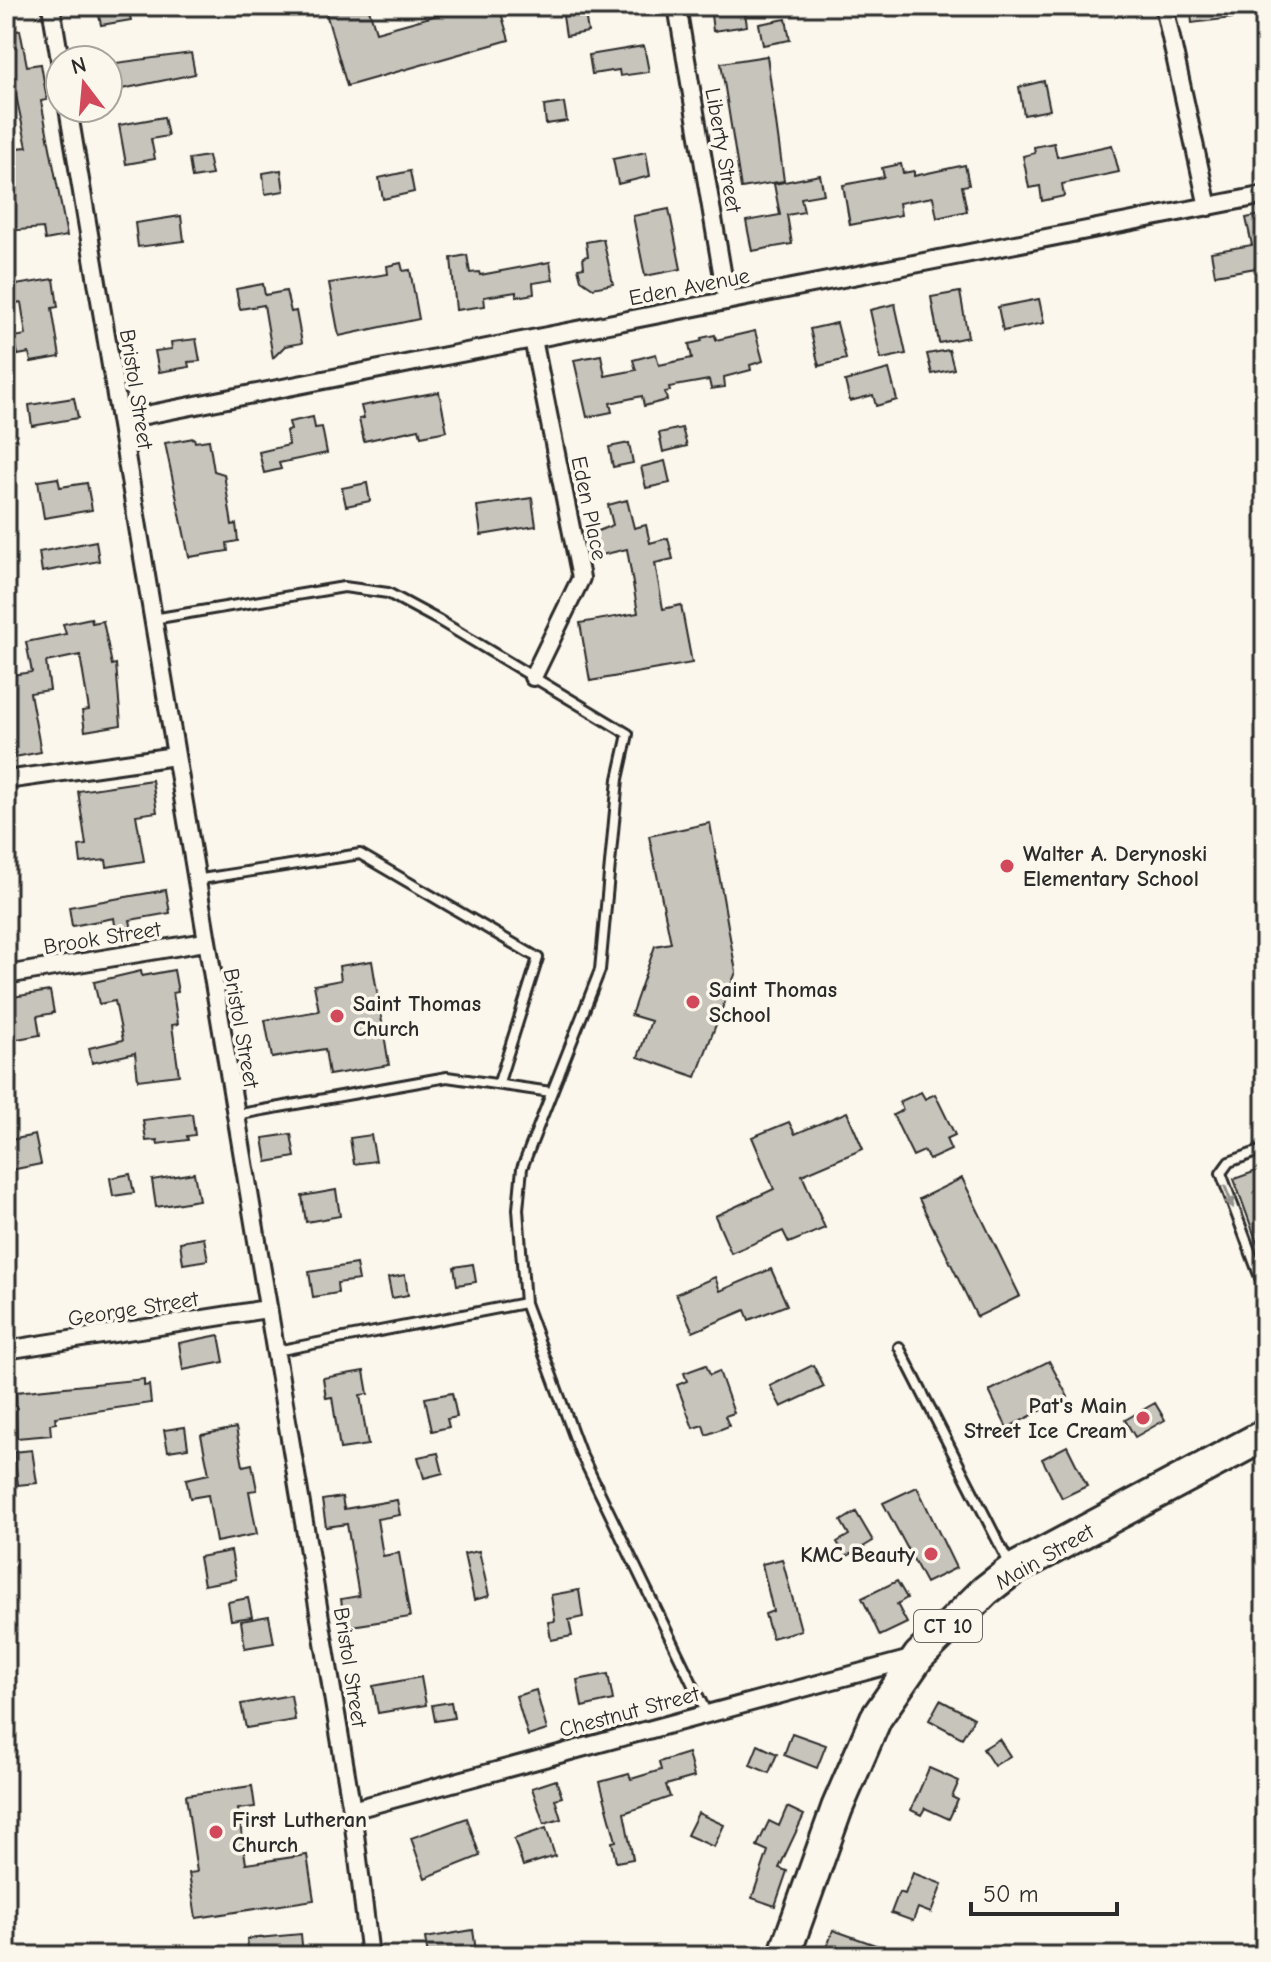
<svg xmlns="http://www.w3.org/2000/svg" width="1271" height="1962" viewBox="0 0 1271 1962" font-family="'Comic Neue',sans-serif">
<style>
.building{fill:#c7c4bc;stroke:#2b2b2b;stroke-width:2}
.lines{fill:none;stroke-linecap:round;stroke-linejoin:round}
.lane-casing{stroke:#2b2b2b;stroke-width:14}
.street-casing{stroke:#2b2b2b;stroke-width:22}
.highway-casing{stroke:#2b2b2b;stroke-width:36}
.lane{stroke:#fbf7ec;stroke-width:8}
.street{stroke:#fbf7ec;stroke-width:16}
.highway{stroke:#fbf7ec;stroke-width:30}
.oneway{fill:#93918c}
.poi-dot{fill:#d1495b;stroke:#fbf7ec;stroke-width:3}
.labels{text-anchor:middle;stroke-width:7;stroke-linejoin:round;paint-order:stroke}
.shield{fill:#fbf7ec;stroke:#696865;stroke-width:2}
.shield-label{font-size:20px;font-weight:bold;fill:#2b2b2b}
.street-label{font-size:22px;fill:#2b2b2b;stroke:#fbf7ec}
.poi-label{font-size:22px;font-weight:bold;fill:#2b2b2b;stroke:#fbf7ec;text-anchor:start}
</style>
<rect width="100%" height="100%" fill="#fbf7ec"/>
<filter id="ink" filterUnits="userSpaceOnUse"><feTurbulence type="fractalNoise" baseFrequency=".0125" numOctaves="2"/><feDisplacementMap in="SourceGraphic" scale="16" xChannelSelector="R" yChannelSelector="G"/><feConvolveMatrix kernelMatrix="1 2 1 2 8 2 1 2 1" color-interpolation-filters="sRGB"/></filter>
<g filter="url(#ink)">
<path class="building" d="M97,6H127L131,20L101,25Z
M324,6H368L376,32L470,6H499L509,40L347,86Z
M710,6H744L747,26L713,31Z
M1190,6H1248L1249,16L1192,23Z
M585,13L588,32L566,36L563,16Z
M786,19L790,40L763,45L759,24Z
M20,30L27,66L41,64L47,100L41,101L67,236L45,240L43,228L6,231V149L27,147L6,49V34Z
M644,46L649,72L620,76L619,70L592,74L589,55Z
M191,53L195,74L112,91L108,64Z
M767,56L784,181L741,188L721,63Z
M1044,81L1050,110L1024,115L1019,87Z
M564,103L567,121L546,124L544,106Z
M164,117L168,136L151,139L155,159L126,164L119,125Z
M1054,143L1057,157L1112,145L1119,172L1062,184L1064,196L1042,201L1040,186L1029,188L1023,156L1035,153L1034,147Z
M646,152L650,176L618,184L613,159Z
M208,156L212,175L192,178L189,159Z
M901,164L903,173L914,171V176L965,165L969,185L962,186L967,211L937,218L933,197L899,203L901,215L850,225L843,185L884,177L882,168Z
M281,170L284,191L265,194L263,173Z
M410,171L414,192L383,199L379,178Z
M820,175L824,194L801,198L804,212L787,215L792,244L752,251L746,221L780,215L774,184Z
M669,209L681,269L645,276L633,216Z
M1265,214V273L1257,274L1256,268L1215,275L1211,252L1252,245L1246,218Z
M181,216L184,241L138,247L135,223Z
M603,239L613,284L593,288L581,280L578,268L584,267L583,257L588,256L586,242Z
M467,255L470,273L479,272L480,275L550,262L553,280L533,283L534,294L516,297V292L484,297L485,306L456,310L451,258Z
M401,263L403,271L410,270L419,319L339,336L329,283L388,274L387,266Z
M54,279L58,307L52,308L60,357L31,362L29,353L18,355L14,337L26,335L21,302L12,304L9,286Z
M263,284L265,295L286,291L291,312L296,311L302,343L285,346L273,358L264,305L240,309L236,289Z
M960,292L968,337L939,343L931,297Z
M1039,299L1044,323L1003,331L998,307Z
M895,304L906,354L881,359L870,310Z
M837,323L846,359L819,366L810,329Z
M755,331L763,361L750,365L751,370L724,377L725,387L711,389L709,380L669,387L670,391L665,392L667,400L644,406L642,396L610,403L612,412L587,417L574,360L601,355L605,376L636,370L633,360L656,354L659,365L692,358L689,344L702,341L701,338L715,335L716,340Z
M196,339L200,361L188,362L189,367L159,372L155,351L172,349L171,342Z
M949,350L954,369L932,374L927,354Z
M889,369L897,400L876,406L873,395L850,401L845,381Z
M439,392L447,431L421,436L419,429L364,441L359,419L364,418L361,406Z
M74,398L78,418L32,426L29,405Z
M313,417L315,428L322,427L327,453L279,463L281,469L264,473L259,452L289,445L286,431L291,430L289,422Z
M682,428L687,446L663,452L659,433Z
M194,438L195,442L209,440L214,471L224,474L232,525L236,524L238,541L227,543L228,551L189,557L165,443Z
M629,443L633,463L613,467L609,447Z
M665,461L670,483L646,488L641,467Z
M58,478L60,487L87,483L92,510L44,518L38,481Z
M367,483L370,501L346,506L342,488Z
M532,498L536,526L481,535L477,506Z
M627,500L634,528L646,525L650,543L668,538L673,559L655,563L663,609L681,605L692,663L590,681L580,623L638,613L627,549L593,557L588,535L613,525L608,505Z
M96,541L99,561L42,572L39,552Z
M91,618L92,623L103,621L112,665L116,664L121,725L85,731L82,711L89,710L80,655L46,662L50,690L30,693L41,752L15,757L6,705V676L32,672L26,642L66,634L63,624Z
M152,780L157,812L136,815L144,861L107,867L106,860L81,863L79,846L86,845L78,791Z
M710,823L736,972L696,1077L638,1057L651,1021L631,1015L655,946L671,943L649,836Z
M166,890L170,913L130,920L132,930L116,932L114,918L72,926L69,907Z
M372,961L389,1065L329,1075L325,1049L272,1058L265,1020L319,1011L314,985L341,980L339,966Z
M174,970L178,992L173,993L178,1024L172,1025L179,1075L138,1080L135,1053L92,1063L89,1048L123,1040L115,1001L99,1004L94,982L141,971L142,976Z
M50,991L54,1013L37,1016L40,1035L6,1041V998Z
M921,1092L925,1099L935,1094L955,1135L946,1139L951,1150L929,1160L924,1151L913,1156L893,1115L903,1110L899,1102Z
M847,1112L863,1149L802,1175L825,1228L789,1243L783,1231L731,1253L715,1216L774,1189L752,1137L789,1122L795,1134Z
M192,1114L195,1135L187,1136L188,1140L158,1144L157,1140L146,1141L143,1120Z
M291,1134L295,1157L267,1162L263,1138Z
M35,1135L41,1164L11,1170L6,1141Z
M371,1135L376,1161L354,1164L350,1138Z
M1265,1168V1259H1263L1234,1179Z
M194,1173L199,1200L156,1207L152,1180Z
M130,1174L134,1193L113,1196L110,1178Z
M962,1178L1020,1296L977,1317L919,1199Z
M336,1190L340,1216L306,1222L302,1196Z
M204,1238L208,1260L183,1264L180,1242Z
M356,1264L359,1280L337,1283L338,1293L313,1297L309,1272Z
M473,1264L476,1282L457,1285L454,1267Z
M771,1269L787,1305L749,1320L745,1310L693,1332L676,1294L715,1277L720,1291Z
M405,1275L408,1295L392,1298L388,1278Z
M219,1335L224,1362L183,1370L179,1343Z
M1049,1361L1068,1397L1007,1428L989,1391Z
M706,1365L710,1375L719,1371L734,1413L725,1416L729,1426L706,1435L703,1425L693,1428L677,1385L687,1381L684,1373Z
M813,1365L824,1387L781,1407L770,1386Z
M364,1371L368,1394L360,1395L368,1445L340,1449L332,1397L326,1398L323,1378Z
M144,1379V1386L149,1385L151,1403L55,1417L56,1423L50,1424L51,1435L17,1438L16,1392Z
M452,1393L457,1417L447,1419L449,1427L432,1431L425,1398Z
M1155,1403L1165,1420L1135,1437L1125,1420Z
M185,1427L188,1448L168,1451L164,1430Z
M236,1428L243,1466L252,1464L257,1490L249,1491L257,1534L216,1542L208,1495L190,1498L186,1479L209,1474L201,1435Z
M1067,1446L1087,1486L1062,1498L1042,1459Z
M32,1450L37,1483L18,1485L14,1452Z
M438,1453L443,1473L424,1478L418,1457Z
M917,1487L956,1568L926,1583L883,1503Z
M342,1497L344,1509L397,1500L400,1515L377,1519L383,1556L399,1553L410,1617L345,1627L341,1599L359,1596L347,1524L326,1527L322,1500Z
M856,1512L873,1541L846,1557L837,1542L849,1535L841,1521Z
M231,1551L236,1579L204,1585L199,1557Z
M479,1551L489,1596L474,1600L464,1554Z
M782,1559L801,1630L772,1638L765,1614L773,1611L762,1564Z
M897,1581L907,1598L897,1604L907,1623L880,1636L862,1598Z
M579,1590L583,1617L569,1620L572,1636L551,1640L548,1622L555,1621L551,1595Z
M248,1598L252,1617L231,1620L228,1602Z
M269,1616L274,1643L245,1648L241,1621Z
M608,1674L613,1700L582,1707L577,1680Z
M421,1677L426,1705L378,1713L373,1686Z
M536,1690L547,1730L528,1736L516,1696Z
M291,1695L295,1720L246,1728L241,1704Z
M940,1700L974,1718L962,1738L929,1720Z
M451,1702L454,1718L435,1721L432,1705Z
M792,1733L826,1745L817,1768L784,1755Z
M999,1739L1010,1756L994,1766L983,1749Z
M758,1745L777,1754L769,1773L750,1765Z
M688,1753L694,1777L666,1785L670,1797L624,1813L633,1859L616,1862L612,1842L616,1841L600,1782L629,1774L631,1779L661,1770L659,1762Z
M929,1768L959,1781L952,1797L958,1800L949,1819L925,1808L921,1815L911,1810Z
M556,1780L562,1797L555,1799L561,1819L544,1824L532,1788Z
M252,1786L255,1807L238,1809L246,1864L307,1855L314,1900L196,1918L189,1873L197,1872L186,1795Z
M787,1807L804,1815L779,1868L787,1871L775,1906L752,1898L768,1851L757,1846L769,1821L779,1826Z
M698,1813L724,1825L714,1847L687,1835Z
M467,1818L480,1856L425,1878L411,1838Z
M546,1828L555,1856L523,1866L514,1839Z
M913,1873L942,1884L931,1913L918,1908L913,1921L891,1913L899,1892L905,1894Z
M473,1930L476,1951L428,1956L425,1938Z
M833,1930L901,1954V1956H824Z
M301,1934L303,1956H249L247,1939Z"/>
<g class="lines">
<defs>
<path id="lane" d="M153,619L344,587L388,593L440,621L628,734L618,779L600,970L522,1168L518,1209L525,1303L580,1452L706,1712
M195,880L360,854L538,958L499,1082
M235,1115L447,1077L551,1092
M1265,1149L1229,1162L1221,1173L1265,1291
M899,1347L1010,1565
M276,1351L525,1303"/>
<path id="street" d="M51,6L60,60
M677,6L727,301
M1164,6L1208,207
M68,108L352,1810L370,1956
M533,339L581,578L533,677
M120,420L1265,195
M6,780L175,756
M6,975L205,942
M6,1350L267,1309
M352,1810L918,1657"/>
<path id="highway" d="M784,1956L837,1808L876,1718L919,1656L985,1591L1012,1570L1265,1435"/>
</defs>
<use href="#lane" class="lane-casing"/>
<use href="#street" class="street-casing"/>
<use href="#highway" class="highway-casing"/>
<use href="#lane" class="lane"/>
<use href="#street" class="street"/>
<use href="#highway" class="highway"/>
</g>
<defs><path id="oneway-solid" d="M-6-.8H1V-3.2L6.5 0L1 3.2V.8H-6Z" transform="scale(2)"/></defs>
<use class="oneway" href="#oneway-solid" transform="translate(1229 1197) rotate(69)"/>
</g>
<g class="poi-dot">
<circle cx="1007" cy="866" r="8"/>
<circle cx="693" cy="1002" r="8"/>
<circle cx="337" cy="1016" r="8"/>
<circle cx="1143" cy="1418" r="8"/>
<circle cx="931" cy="1554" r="8"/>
<circle cx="216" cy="1832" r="8"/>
</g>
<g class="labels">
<rect class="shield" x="914" y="1610" width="68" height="32" rx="6"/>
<g class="shield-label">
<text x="948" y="1633">CT 10</text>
</g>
<g class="street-label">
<text transform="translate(724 150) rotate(80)" y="8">Liberty Street</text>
<text transform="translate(689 286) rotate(-11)" y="8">Eden Avenue</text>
<text transform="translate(137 389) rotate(81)" y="8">Bristol Street</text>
<text transform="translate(590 508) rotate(78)" y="8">Eden Place</text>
<text transform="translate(102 937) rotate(-9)" y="8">Brook Street</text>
<text transform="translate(242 1028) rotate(80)" y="8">Bristol Street</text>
<text transform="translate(133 1308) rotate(-9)" y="8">George Street</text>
<text transform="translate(1044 1556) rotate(-30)" y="8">Main Street</text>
<text transform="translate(351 1667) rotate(81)" y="8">Bristol Street</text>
<text transform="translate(629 1711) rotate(-15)" y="8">Chestnut Street</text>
</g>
<g class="poi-label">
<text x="1023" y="861">Walter A. Derynoski<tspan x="1023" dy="25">Elementary School</tspan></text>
<text x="709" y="997">Saint Thomas<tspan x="709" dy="25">School</tspan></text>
<text x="353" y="1011">Saint Thomas<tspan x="353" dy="25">Church</tspan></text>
<text x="1127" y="1413" text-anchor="end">Pat's Main<tspan x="1127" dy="25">Street Ice Cream</tspan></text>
<text x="915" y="1562" text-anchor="end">KMC Beauty</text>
<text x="232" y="1827">First Lutheran<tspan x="232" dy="25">Church</tspan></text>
</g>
</g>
<rect width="1271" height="1962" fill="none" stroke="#fbf7ec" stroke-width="32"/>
<rect x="16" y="16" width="1239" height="1930" fill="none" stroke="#2b2b2b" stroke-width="3" filter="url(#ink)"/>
<g transform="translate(84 84) rotate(344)"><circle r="38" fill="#fbf7ec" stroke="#a8a59f" stroke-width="2"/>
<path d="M0-6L14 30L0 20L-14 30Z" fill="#d1495b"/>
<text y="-12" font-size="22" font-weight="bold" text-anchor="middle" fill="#2b2b2b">N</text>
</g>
<path d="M971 1902v12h146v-12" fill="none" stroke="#2b2b2b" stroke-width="4"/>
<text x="983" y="1902" font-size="24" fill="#2b2b2b" stroke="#fbf7ec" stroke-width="6" paint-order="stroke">50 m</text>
</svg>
